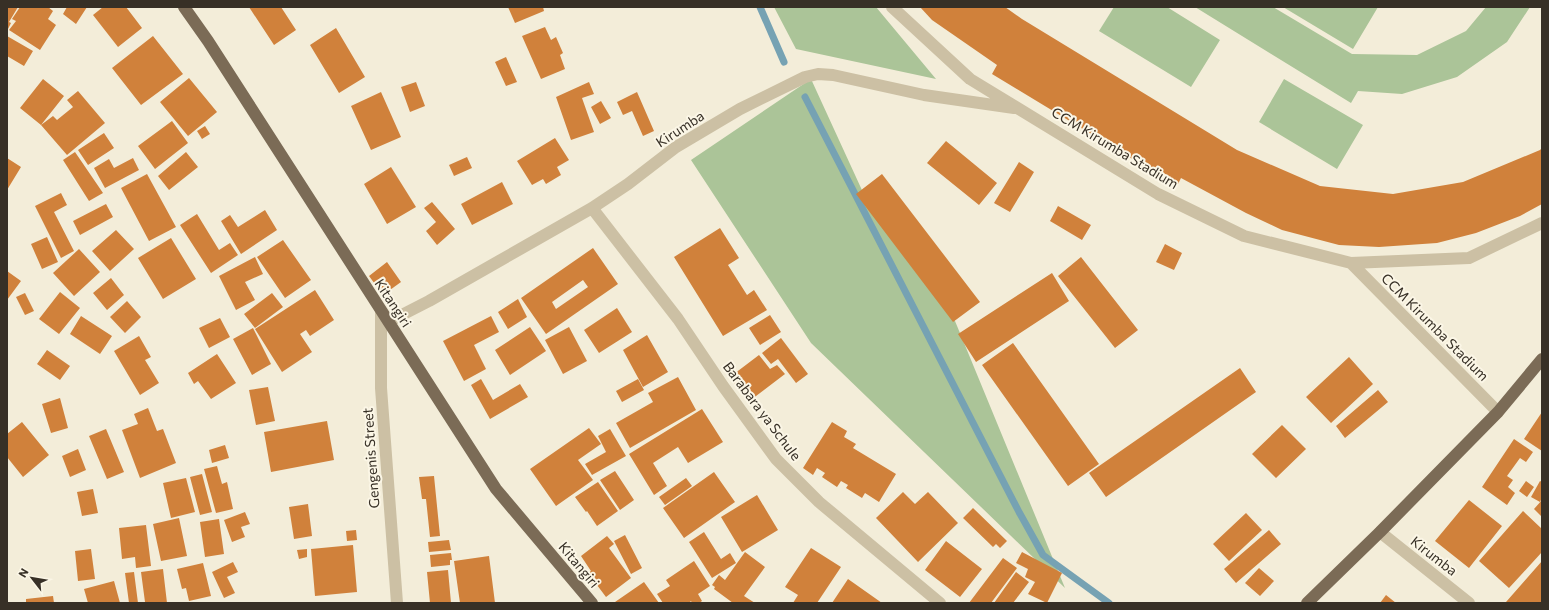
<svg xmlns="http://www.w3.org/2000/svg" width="1549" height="610" viewBox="0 0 1549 610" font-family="Commissioner,sans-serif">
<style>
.green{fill:#abc498}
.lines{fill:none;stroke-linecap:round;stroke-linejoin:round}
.stream{stroke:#76a2b3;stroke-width:7}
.building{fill:#d0813b;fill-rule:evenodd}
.minor{stroke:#ccc0a4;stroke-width:12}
.major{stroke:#7b6b56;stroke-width:12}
.labels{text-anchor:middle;stroke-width:4;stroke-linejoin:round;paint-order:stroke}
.street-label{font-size:14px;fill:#373026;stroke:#fbf6e6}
</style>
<rect width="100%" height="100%" fill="#f3edd9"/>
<path class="green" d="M774,7H876L936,79L796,49Z
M1114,7H1167L1220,40L1191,87L1099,31Z
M1195,7H1273L1352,54L1417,55L1466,31L1486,7H1530L1507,42L1457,77L1402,94L1358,91L1351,103Z
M1283,7H1378L1353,49Z
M811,79L872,212L955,321L1065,588L811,343L691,160Z
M1284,79L1363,125L1337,169L1259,122Z"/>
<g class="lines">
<path class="stream" d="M760,7L784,62
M805,97L1019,512L1043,555L1109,603"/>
</g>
<path class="building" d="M7,7H18L9,22L11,23L8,29Z
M20,7H48L53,11L48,19L56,25L40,50L9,30L16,21L12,19Z
M67,7H87L76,24L63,14Z
M103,7H126L142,28L118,47L93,15Z
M249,7H281L296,30L274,45Z
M508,7H543L544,11L515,23Z
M920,7H1005L1022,19L1237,150L1320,186L1393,194L1463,182L1540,150L1542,148V204L1520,216L1476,233L1437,243L1379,247L1339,245L1282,230L1246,213L1181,178L1177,186L992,74L997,65L932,20Z
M545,27L551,40L556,37L563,53L560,55L565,69L541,79L522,36Z
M336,28L365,77L339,93L310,45Z
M7,36L33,51L24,66L7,56Z
M153,36L183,74L141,105L112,68Z
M506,57L517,82L506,86L495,62Z
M189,78L217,112L188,136L160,102Z
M43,79L64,96L41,125L20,108Z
M416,82L425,106L410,112L401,87Z
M589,82L594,94L582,98L594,132L571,140L556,97Z
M78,91L105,123L67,155L41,125L53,116L57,120L73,107L67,100Z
M381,92L401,137L371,150L351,106Z
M637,92L654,131L643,136L632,111L623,115L617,102Z
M601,101L611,118L600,124L591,107Z
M172,121L188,143L155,169L138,146Z
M205,126L210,134L202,139L197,131Z
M104,133L114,148L88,165L78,150Z
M555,138L569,160L557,167L561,175L546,184L543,179L532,185L517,161Z
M946,141L997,183L979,205L927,163Z
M75,152L103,193L89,201L63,160Z
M186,152L198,167L169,190L158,176Z
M467,157L472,168L454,176L449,165Z
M7,158L21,167L7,190Z
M133,158L139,170L105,188L94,168L109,159L114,168Z
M1019,162L1034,172L1010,212L994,203Z
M391,167L416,207L387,224L364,184Z
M147,174L176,227L149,241L121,188Z
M882,174L980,302L953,322L856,194Z
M502,182L513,204L472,225L461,204Z
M61,193L67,205L54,212L74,251L61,258L35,206Z
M432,202L455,229L437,245L426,231L436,222L424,208Z
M106,204L113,217L80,235L73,221Z
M1058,206L1091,225L1082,240L1050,221Z
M265,210L277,230L241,254L221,221L230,215L238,227Z
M197,214L219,250L230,243L238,255L211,273L180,225Z
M720,228L739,258L728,265L747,295L754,290L767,310L723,336L674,257Z
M116,230L134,249L110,271L92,251Z
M47,237L58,262L42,269L31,244Z
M171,238L196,279L163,299L138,258Z
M283,240L311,280L285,298L257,257Z
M1165,244L1182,253L1174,270L1156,262Z
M593,248L618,284L546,334L521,298ZM583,280L588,287L556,309L552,302Z
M79,249L100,272L74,296L53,273Z
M255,257L263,274L245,282L255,300L236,310L219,276Z
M1081,257L1138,330L1115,348L1058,276Z
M387,262L401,282L383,295L369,276Z
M7,271L21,281L7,300Z
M1052,273L1069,301L976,362L958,334Z
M111,278L124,295L107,310L93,293Z
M315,290L334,320L310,336L306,330L300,334L312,352L282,372L255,329Z
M60,292L80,308L59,334L39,319Z
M25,293L34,311L25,315L16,297Z
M272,293L283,307L255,328L244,314Z
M518,299L527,317L508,329L498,312Z
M127,301L141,317L125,333L110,317Z
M617,308L632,332L599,353L584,330Z
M770,315L781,332L760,345L749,328Z
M81,316L112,336L100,354L70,334Z
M491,316L499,332L474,345L486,369L464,381L443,341Z
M220,318L230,337L209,348L199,328Z
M530,327L546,351L510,375L495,350Z
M569,327L587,361L563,374L545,340Z
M253,328L271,364L252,375L233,339Z
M647,335L668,372L643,387L623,350Z
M139,336L151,357L145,360L159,383L140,395L114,351Z
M781,338L808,374L796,383L778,359L771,364L762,353Z
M1013,343L1099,464L1068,486L982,365Z
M47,350L70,366L60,380L37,364Z
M217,354L236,383L211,399L198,381L194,384L188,373Z
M759,355L770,369L777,365L785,374L748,402L730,377Z
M1349,357L1373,384L1331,423L1306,397Z
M1240,368L1256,392L1106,497L1089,473Z
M678,377L696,410L630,448L616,423L653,402L648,393Z
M481,379L493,400L520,384L528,397L490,419L471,385Z
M638,379L644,390L622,402L616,391Z
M268,387L275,421L256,425L249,390Z
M1378,390L1388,402L1345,438L1336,426Z
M60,398L68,428L51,433L42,404Z
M148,408L157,431L163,429L176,463L140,478L122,430L138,424L134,414Z
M702,409L723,442L688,463L678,447L653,463L667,486L654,495L629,454Z
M1542,412V451L1524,439Z
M327,421L334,460L271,472L264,432Z
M22,422L49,455L23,477L7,457V434Z
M832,422L847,431L844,437L856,444L853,448L896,474L879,502L865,493L862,498L846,488L848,485L841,481L837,487L822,477L825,473L817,468L813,475L803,468Z
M1282,425L1306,449L1276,478L1252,454Z
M589,428L601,444L578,460L593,480L556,506L530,469Z
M106,429L124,472L107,479L89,436Z
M610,429L626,456L592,475L585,464L606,452L598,436Z
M1514,439L1533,452L1526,462L1520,458L1507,476L1513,480L1508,487L1515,493L1507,505L1482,487Z
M225,445L229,458L212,463L209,450Z
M78,449L86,470L70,477L62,456Z
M217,466L222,484L227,482L233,509L216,513L204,469Z
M615,471L634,500L620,510L600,480Z
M714,472L735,502L684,538L663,508Z
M202,474L212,512L200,515L190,477Z
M434,476L440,536L430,537L426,499H422L419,477Z
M186,478L195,512L171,518L163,483Z
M686,478L692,486L665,505L659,497Z
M1526,481L1534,487L1527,497L1519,491Z
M1540,481L1542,482V498L1540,502L1531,497Z
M598,482L618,511L597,526L587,511L586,512L575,497Z
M93,489L98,513L82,516L77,492Z
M903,492L915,504L928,492L958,523L918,562L876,518Z
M757,495L778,530L742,552L721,517Z
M1469,500L1502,526L1469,568L1435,541Z
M1542,500V517L1534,509Z
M308,504L312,536L294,539L289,507Z
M973,508L1007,541L1000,548L996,544L993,547L963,518Z
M1523,511L1542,529V552L1509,588L1479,561Z
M245,512L250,524L241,527L245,537L232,542L224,520Z
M1246,513L1262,530L1229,561L1213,544Z
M179,518L187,556L161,561L153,524Z
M219,519L224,554L205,557L200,522Z
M146,525L151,566L136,568L135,557L122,559L119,528Z
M356,530L357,540L347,541L346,531Z
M1269,530L1281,544L1236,583L1224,569Z
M704,532L721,559L730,553L736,563L712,578L689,542Z
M625,535L642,568L631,574L614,541Z
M607,536L614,544L609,548L631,578L606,597L597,585L594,587L585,575L591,571L581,556Z
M449,540L451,550L429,552L428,542Z
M946,541L982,569L960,597L925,570Z
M353,545L357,592L315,596L311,549Z
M811,548L841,567L817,603H793L798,595L785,587Z
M91,549L95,579L78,581L75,551Z
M307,549V557L299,559L297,550Z
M745,552L765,567L744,596L755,603H733L714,589L715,587L712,585L719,575L725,580Z
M1022,552L1062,573L1047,603L1028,594L1035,582L1025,577L1028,569L1016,563Z
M451,553L452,560H450V565L431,567L430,555Z
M489,556L495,603H460L454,561Z
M1003,558L1017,568L991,603H969Z
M694,561L710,586L698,594L702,601L699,603H692L691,601L689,603H663L657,594L670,586L666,580Z
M1542,561V603H1508L1506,602Z
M233,562L238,572L227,577L235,593L224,598L212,572Z
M203,563L211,596L189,601L186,588L182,589L177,569Z
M1259,568L1274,581L1260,596L1245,583Z
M163,569L167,603H141L145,602L141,572Z
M448,570L451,603H430L427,572Z
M134,572L138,603H129L125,573Z
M1016,572L1029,582L1013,603H994Z
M848,579L882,603H832Z
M114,581L120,603H88L84,589Z
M644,582L659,603H616L615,602Z
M1386,595L1396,603H1380Z
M53,596L54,603H26V599Z"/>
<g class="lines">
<path class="minor" d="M892,7L970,79L1158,194L1244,236L1351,263L1469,258L1542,223
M592,208L678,319L723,386L776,459L819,502L940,603
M1351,263L1498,412
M381,311V388L397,603
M388,322L429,301L592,208L628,184L676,147L740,109L805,77L818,74L833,75L924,95L1014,108
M1380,532L1469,603"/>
<path class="major" d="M184,7L208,41L496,489L592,603
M1307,603L1380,532L1498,412L1542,359"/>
</g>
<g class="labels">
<g class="street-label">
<text transform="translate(680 129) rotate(-33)" y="5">Kirumba</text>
<text transform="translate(1115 148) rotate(31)" y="5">CCM Kirumba Stadium</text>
<text transform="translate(393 303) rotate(57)" y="5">Kitangiri</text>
<text transform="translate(1435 327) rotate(45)" y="5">CCM Kirumba Stadium</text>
<text transform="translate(762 411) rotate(53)" y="5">Barabara ya Schule</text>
<text transform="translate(371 458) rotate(-94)" y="5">Gengenis Street</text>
<text transform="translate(1434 556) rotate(38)" y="5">Kirumba</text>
<text transform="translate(579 565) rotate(50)" y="5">Kitangiri</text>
</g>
</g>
<rect width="1549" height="610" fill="none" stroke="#373026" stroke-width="16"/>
<g transform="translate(32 578) rotate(301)" stroke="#fbf6e6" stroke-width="3" paint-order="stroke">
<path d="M0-3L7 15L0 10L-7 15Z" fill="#373026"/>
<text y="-6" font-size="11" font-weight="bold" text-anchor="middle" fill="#373026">N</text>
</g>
</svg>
